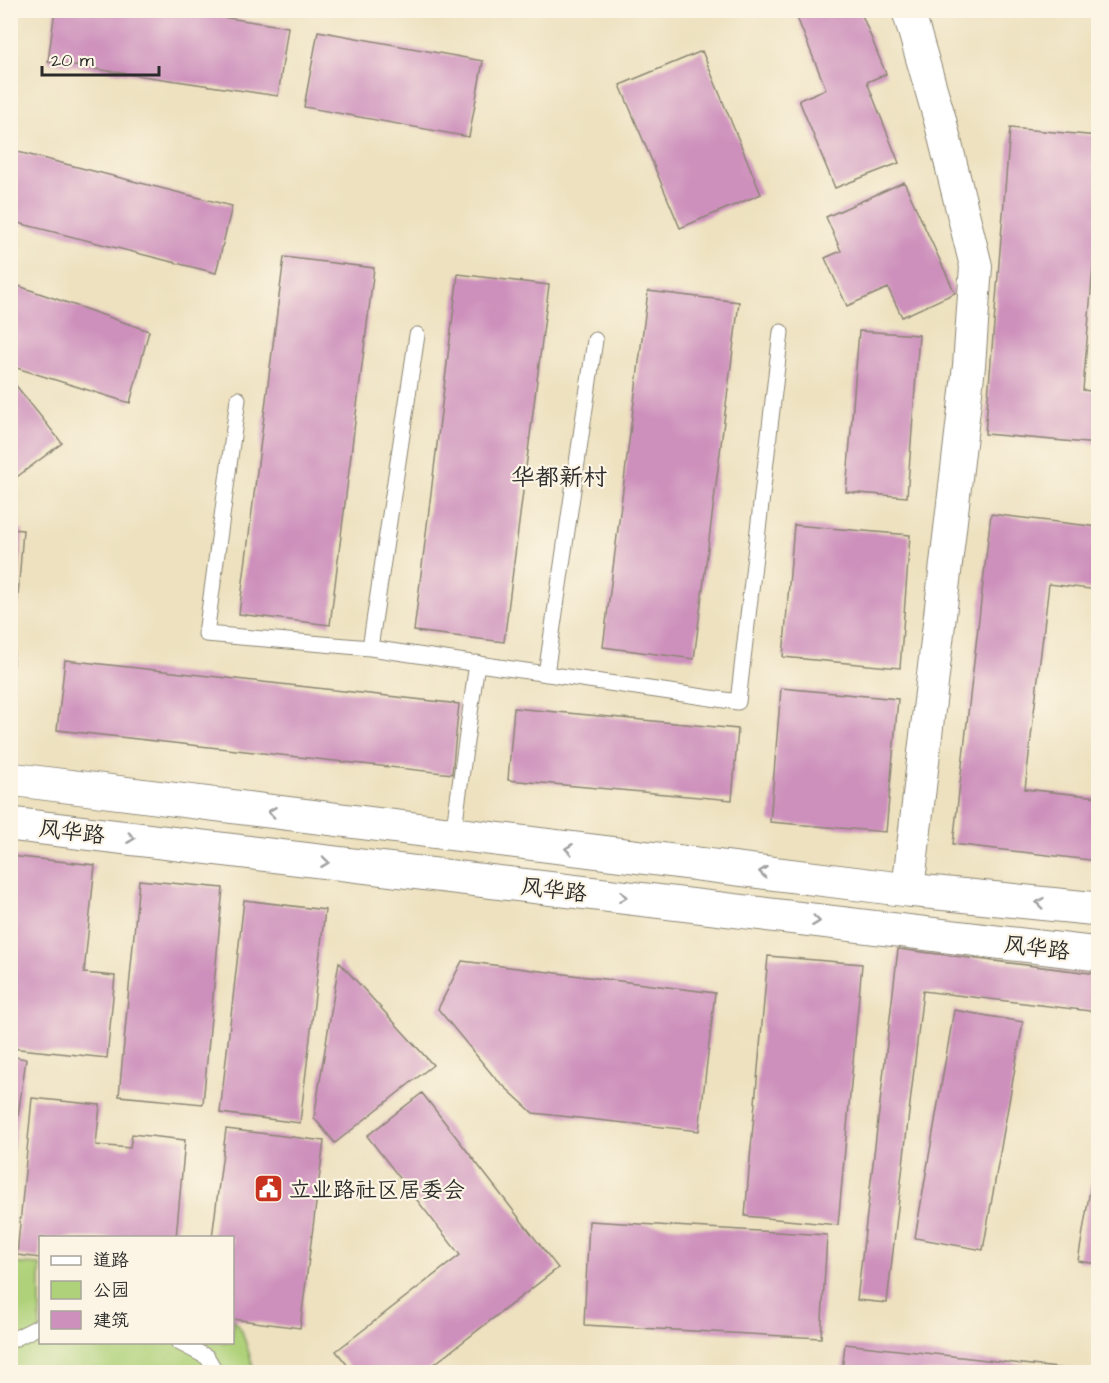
<svg xmlns="http://www.w3.org/2000/svg" width="1109" height="1383" viewBox="0 0 1109 1383" font-family="'Architects Daughter','LXGW WenKai TC',sans-serif">
<style>
.green{fill:#afd179;stroke:#6d7e52;stroke-width:1.5}
.building{fill:#cd90bc}
.lines{fill:none;stroke-linecap:round;stroke-linejoin:round}
.service-casing{stroke:#8c8675;stroke-width:17}
.minor-casing{stroke:#8c8675;stroke-width:34}
.tertiary-casing{stroke:#8c8675;stroke-width:35}
.service{stroke:#fff;stroke-width:15}
.minor{stroke:#fff;stroke-width:32}
.tertiary{stroke:#fff;stroke-width:33}
.oneway{stroke:#a0a0a0}
.labels{text-anchor:middle;stroke-width:4.5;stroke-linejoin:round;paint-order:stroke}
.street-label{font-size:22px;fill:#2b2b2b;stroke:#fcf5e5}
.poi-label{font-size:22px;fill:#2b2b2b;stroke:#fcf5e5;text-anchor:start}
.neighbourhood-label{font-size:24px;fill:#2b2b2b;stroke:#fcf5e5}
</style>
<rect width="100%" height="100%" fill="#fcf5e5"/>
<filter id="ink" filterUnits="userSpaceOnUse"><feTurbulence type="fractalNoise" baseFrequency=".0167" numOctaves="2"/><feDisplacementMap in="SourceGraphic" scale="12" xChannelSelector="R" yChannelSelector="G"/><feConvolveMatrix kernelMatrix="1 2 1 2 8 2 1 2 1" color-interpolation-filters="sRGB"/></filter>
<filter id="wash" filterUnits="userSpaceOnUse"><feTurbulence type="fractalNoise" baseFrequency=".008" numOctaves="4" result="noise"/><feDisplacementMap in="SourceGraphic" scale="24" xChannelSelector="R" yChannelSelector="G"/><feGaussianBlur stdDeviation="1.35" result="paint"/><feColorMatrix in="noise" values="0 0 0 0 0 0 0 0 0 0 0 0 0 0 0 0 0 1.4 0 .05"/><feComposite in="paint" operator="in"/></filter>
<g filter="url(#wash)">
<rect width="100%" height="100%" fill="#ede1bf"/>
<path class="green" d="M10,1263L40,1265V1342H232L233,1319L242,1331L255,1372H11Z"/>
<g id="blocks">
<path class="building" d="M55,10H174L288,27L278,96L48,62Z
M794,10H860L886,74L867,82L899,163L835,188L799,100L826,89Z
M318,31L483,61L469,137L304,107Z
M702,51L761,194L680,228L620,85Z
M1010,128L1098,136V205L1083,390L1098,392V444L985,434Z
M10,150L232,206L216,273L10,221Z
M904,182L955,293L902,317L888,288L847,306L825,258L841,251L826,217Z
M284,257L374,268L330,625L239,614Z
M458,274L549,285L504,642L414,631Z
M10,283L149,331L130,403L10,366Z
M648,291L739,302L694,659L603,647Z
M859,331L919,335L907,497L846,492Z
M10,378L62,443L14,479L10,474Z
M991,514L1098,527V590L1049,584L1025,789L1098,797V861L953,844Z
M794,525L910,535L900,668L783,657Z
M10,529L23,530L12,676H10Z
M65,660L459,704L452,774L57,730Z
M781,688L898,699L886,832L770,822Z
M514,708L738,729L732,800L508,780Z
M10,856L95,865L84,973L115,976L107,1058L10,1048Z
M139,880L223,888L203,1104L119,1096Z
M244,900L325,910L300,1123L220,1113Z
M898,949L1098,974V1012L923,991L887,1303L857,1300Z
M768,956L862,964L838,1225L745,1216Z
M462,961L715,993L699,1131L533,1113L495,1078L438,1009Z
M339,962L433,1065L335,1143L314,1118Z
M954,1010L1023,1022L983,1250L915,1238Z
M10,1056L26,1059L12,1159H10Z
M422,1093L558,1268L424,1372H353L336,1351L460,1255L367,1136Z
M32,1098L100,1105L96,1145L130,1148L132,1134L185,1140L176,1238H40V1258L17,1255Z
M226,1129L324,1141L300,1328L232,1319V1238H212Z
M1097,1148H1098V1264L1078,1261Z
M589,1221L827,1235L821,1338L584,1325Z
M845,1344L1084,1371V1372H842Z"/>
</g>
</g>
<g filter="url(#ink)">
<use href="#blocks" fill-opacity="0" stroke="#8c8675" stroke-width="1.5"/>
<g class="lines">
<defs>
<path id="service" d="M417,335L370,648L738,702L781,332
M238,399L206,634L370,648
M546,674L595,340
M453,835L477,663
M10,1341L40,1326
M178,1342L207,1357L216,1372"/>
<path id="minor" d="M908,890L969,366L976,266L940,120L908,10"/>
<path id="tertiary" d="M10,779L908,890L1098,909
M10,824L1098,954"/>
</defs>
<use href="#service" class="service-casing"/>
<use href="#minor" class="minor-casing"/>
<use href="#tertiary" class="tertiary-casing"/>
<use href="#service" class="service"/>
<use href="#minor" class="minor"/>
<use href="#tertiary" class="tertiary"/>
</g>
<defs><path id="oneway-chevron" d="M-2-3.5L2.5 0L-2 3.5" fill="none" stroke-width="1.6" stroke-linecap="round" stroke-linejoin="round" transform="scale(1.5)"/></defs>
<g class="oneway">
<use href="#oneway-chevron" transform="translate(272 812) rotate(-173)"/>
<use href="#oneway-chevron" transform="translate(131 838) rotate(7)"/>
<use href="#oneway-chevron" transform="translate(569 849) rotate(-173)"/>
<use href="#oneway-chevron" transform="translate(325 862) rotate(7)"/>
<use href="#oneway-chevron" transform="translate(763 872) rotate(-173)"/>
<use href="#oneway-chevron" transform="translate(623 897) rotate(7)"/>
<use href="#oneway-chevron" transform="translate(1040 903) rotate(-174)"/>
<use href="#oneway-chevron" transform="translate(816 921) rotate(7)"/>
</g>
</g>
<defs>
<symbol id="civic-square" viewBox="-11 -11 22 22"><rect x="-9" y="-9" width="18" height="18" rx="4" fill="#c8321e" stroke="#fcf5e5"/><path d="M-.6-6.5H3V-4.5H.6V-3L4-1V1h2V6H-6V1h2V-1L-.6-3ZM-1.2 2.5V6h2.4V2.5Z" fill="#fff"/></symbol>
</defs>
<g fill-rule="evenodd">
<use href="#civic-square" x="252" y="1172" width="33" height="33"/>
</g>
<g class="labels">
<g class="street-label">
<text transform="translate(72 831) rotate(7)" y="8">风华路</text>
<text transform="translate(554 889) rotate(7)" y="8">风华路</text>
<text transform="translate(1037 947) rotate(7)" y="8">风华路</text>
</g>
<g class="poi-label">
<text x="289" y="1197">立业路社区居委会</text>
</g>
<g class="neighbourhood-label">
<text x="559" y="485">华都新村</text>
</g>
</g>
<rect width="1109" height="1383" fill="none" stroke="#fcf5e5" stroke-width="36"/>
<rect x="39" y="1236" width="195" height="108" fill="#fcf5e5" stroke="#a8a49b" stroke-width="1.5"/>
<rect x="51" y="1256" width="30" height="9" fill="#ffffff" stroke="#a8a49b" stroke-width="1.5"/>
<text x="93" y="1266" font-size="18" fill="#2b2b2b">道路</text>
<rect x="51" y="1281" width="30" height="18" fill="#afd179" stroke="#a8a49b" stroke-width="1.5"/>
<text x="93" y="1296" font-size="18" fill="#2b2b2b">公园</text>
<rect x="51" y="1311" width="30" height="18" fill="#cd90bc" stroke="#a8a49b" stroke-width="1.5"/>
<text x="93" y="1326" font-size="18" fill="#2b2b2b">建筑</text>
<path d="M42 66v9h117v-9" fill="none" stroke="#2b2b2b" stroke-width="3"/>
<text x="51" y="66" font-size="18" fill="#2b2b2b" stroke="#fcf5e5" stroke-width="4.5" paint-order="stroke">20 m</text>
</svg>
